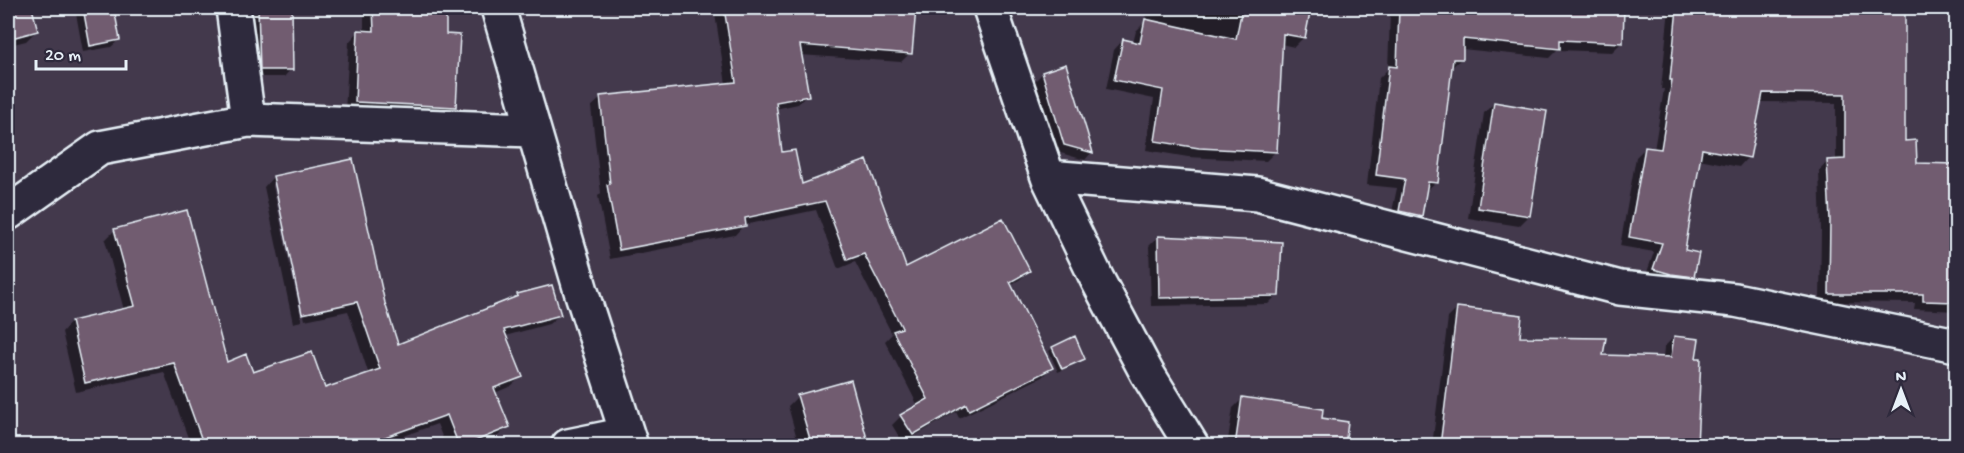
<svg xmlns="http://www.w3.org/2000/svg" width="1964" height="453" viewBox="0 0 1964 453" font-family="'Gochi Hand',sans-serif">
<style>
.shadow{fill:#0007}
.building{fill:#715b70;stroke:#e8f1f8;stroke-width:1.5}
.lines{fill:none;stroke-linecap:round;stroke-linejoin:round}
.minor-casing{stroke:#e8f1f8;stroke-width:38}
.minor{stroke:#2f2a3d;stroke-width:33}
</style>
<rect width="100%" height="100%" fill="#43394c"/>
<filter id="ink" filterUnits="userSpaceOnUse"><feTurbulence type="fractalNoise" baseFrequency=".0167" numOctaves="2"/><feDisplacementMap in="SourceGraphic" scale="12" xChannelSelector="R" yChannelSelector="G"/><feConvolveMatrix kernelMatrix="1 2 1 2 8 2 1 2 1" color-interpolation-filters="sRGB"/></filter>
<g filter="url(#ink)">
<path class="shadow" d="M8,8H31L37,30L26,41L10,45L11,48L8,51Z
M75,8H113L119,40L111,47L83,52Z
M259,8H290L291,69L284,77H253L251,16Z
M364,8H445V36L455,106L445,117L345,112L349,42L359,31L364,32Z
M714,8H914L910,53L901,62L800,55L807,95L798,104L775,109L781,154L801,186L866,162L906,270L1029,271L1019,280L1010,285L1051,368L1042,377L959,418L956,412L903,443L892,425L901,416L918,406L885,341L892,334L855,262L838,269L816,210L744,225L735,235L610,259L598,196L601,193L591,107L601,98L726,84Z
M1148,8H1305L1304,37L1294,47L1281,44L1276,151L1266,161L1188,157L1146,150L1154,99L1106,89L1114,50L1123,40L1133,43L1136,31L1145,22Z
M1386,8H1623L1622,42L1612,52L1557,50L1549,58L1462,49L1461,59L1451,68L1436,182L1425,192L1421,216L1411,225L1390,221L1397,188L1367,185L1379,78L1388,69L1390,14H1385Z
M1669,8H1903V142L1916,164L1956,166V311L1914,309L1915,303L1820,302L1821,230L1819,171L1828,161H1836V103L1760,102L1748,157L1739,167L1699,159L1683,251L1692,276L1683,285L1645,278L1654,252L1620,246L1636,157L1645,148L1654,150L1664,89H1661Z
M1043,73L1092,152L1085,160L1057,152L1035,81Z
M1494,103L1529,216L1519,226L1468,218L1484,113Z
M273,177L383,303L398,346L514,299L518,296L559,315L549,324L505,336L521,377L511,386L495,393L508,426L498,436L475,446H446L437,424L375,446H191L164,372L76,392L62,332L71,322L124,310L105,240L115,230L226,364L252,374L324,390L369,375L348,311L305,320L275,182H272L302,321L293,323L264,187Z
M1158,237L1277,295L1268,304L1151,306L1149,246Z
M1458,308L1518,339L1601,356L1663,358L1664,347L1674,337L1695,360L1696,446H1432L1448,318Z
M1053,348L1083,359L1079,362L1058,372L1049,351Z
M798,396L868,446H799L788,406Z
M1243,398L1320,420L1344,442L1404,446H1227L1233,408Z"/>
<path class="building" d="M8,8H32L38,31L8,39Z
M83,8H114L120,40L90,46Z
M258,8H292L293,70H260Z
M373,8H446V34L460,35L456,107L355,102L358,30L374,31Z
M724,8H916L912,54L800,45L809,96L776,102L782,152L795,150L802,184L867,160L906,267L1003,218L1030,271L1010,282L1053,368L969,410L966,404L913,435L900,415L928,399L893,331L902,328L864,254L847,260L825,201L745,218L746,226L619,250L607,185L610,184L600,96L736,82Z
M1242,8H1277L1310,13L1305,38L1283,34L1277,152L1199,148L1155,141L1163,90L1114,80L1123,39L1140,43L1145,19L1236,39Z
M1399,8H1624L1623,43L1560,40V49L1463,39V59H1453L1438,183L1428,182L1422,216L1399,211L1405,179L1376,175L1389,66L1397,67Z
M1677,8H1905V141L1916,140L1917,163L1956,164V302L1923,301V294H1829L1830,220L1827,160L1845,159V94L1763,93L1750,158L1702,149L1685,250L1699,253L1694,277L1671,274L1653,269L1662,243L1629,237L1645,147L1661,149L1672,80H1670Z
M1066,64L1087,132L1093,153L1064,145L1042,72Z
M1494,102L1547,111L1530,216L1478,208Z
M353,159L385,303L398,344L518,296L517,294L552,285L561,315L504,330L523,377L494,388L510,427L463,446H459L447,415L360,446H204L174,363L85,383L71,321L135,306L114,229L187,210L227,362L246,354L253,372L312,352L325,388L380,369L357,302L302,314L273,176Z
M1158,236L1282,242L1279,296L1159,298Z
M1457,307L1522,315L1520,337L1606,338L1603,355L1671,357L1674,336L1699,339L1696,358H1701L1697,446L1587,443V446H1440Z
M1075,336L1085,359L1062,369L1052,347Z
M851,380L869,446H812L797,395Z
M1242,397L1323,409L1322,418L1348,422L1345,446H1235Z"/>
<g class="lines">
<defs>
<path id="minor" d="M233,8L248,120
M498,8L581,291L631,446
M990,8L1048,177L1097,279L1147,373L1192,446
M1048,177L1257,194L1620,288L1735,300L1956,345
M8,213L100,148L248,120L533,130
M568,446L627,434"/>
</defs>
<use href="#minor" class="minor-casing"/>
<use href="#minor" class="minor"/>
</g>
</g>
<rect width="1964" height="453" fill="none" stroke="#2f2a3d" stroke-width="30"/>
<rect x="15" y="15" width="1934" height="423" fill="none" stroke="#e8f1f8" stroke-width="2" filter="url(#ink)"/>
<g transform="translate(1901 390)" stroke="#2f2a3d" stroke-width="4.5" paint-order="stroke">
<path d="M0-4.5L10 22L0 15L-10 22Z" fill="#e8f1f8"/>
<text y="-9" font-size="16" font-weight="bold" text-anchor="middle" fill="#e8f1f8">N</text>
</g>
<path d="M36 60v9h90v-9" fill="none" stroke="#e8f1f8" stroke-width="3"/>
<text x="45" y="60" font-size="18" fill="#e8f1f8" stroke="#2f2a3d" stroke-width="4.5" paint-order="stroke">20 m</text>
</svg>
